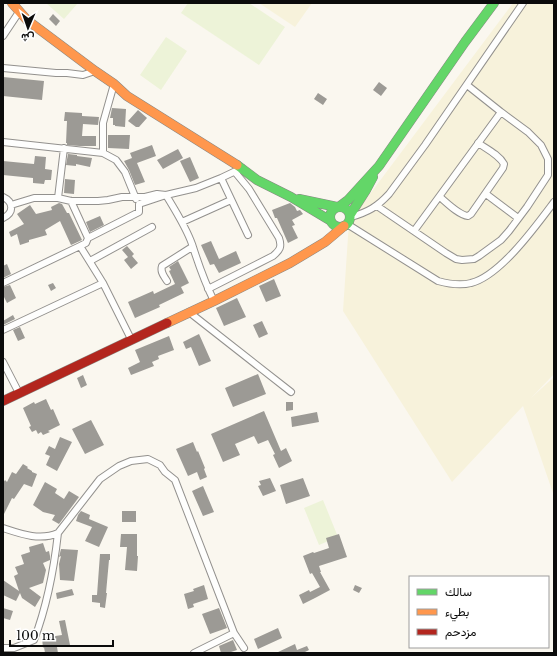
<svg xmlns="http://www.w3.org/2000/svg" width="557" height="656" viewBox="0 0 557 656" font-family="'Libre Baskerville',Vazirmatn,serif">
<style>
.farmland{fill:#f7f2db}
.pitch{fill:#edf3d8}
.building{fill:#9c9a95}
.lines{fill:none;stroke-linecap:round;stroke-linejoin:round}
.street-casing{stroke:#93918e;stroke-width:8}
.fast-casing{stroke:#898884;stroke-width:10}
.slow-casing{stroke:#898884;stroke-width:10}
.jam-casing{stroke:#898884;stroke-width:10}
.street{stroke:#fefefd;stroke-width:6}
.fast{stroke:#63d668;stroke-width:9}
.slow{stroke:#ff974d;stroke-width:9}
.jam{stroke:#b3261e;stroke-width:9}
</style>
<rect width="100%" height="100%" fill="#faf7ef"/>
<path class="farmland" d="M259,3H312L295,27Z
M513,3H554V374L531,398L554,377V496L523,406L452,482L343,311L349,222Z"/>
<path class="pitch" d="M46,3H78L64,19Z
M188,3H249L285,27L259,65L181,13Z
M166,37L187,51L161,90L140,75Z
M323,500L338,537L319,545L304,508Z"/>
<path class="building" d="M53,14L60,21L56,26L49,19Z
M3,77L44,81L42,100L3,96Z
M379,82L387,88L381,96L373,90Z
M318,93L327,99L323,105L314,99Z
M112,108L126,109L125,127L115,126V125H113V118H110Z
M138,110L147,118L139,127H136L128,121Z
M65,112L82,113V116L99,117L98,125L83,124L82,136H96V146H80L67,145V143H66L67,121H64Z
M108,135H130L129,149L108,148Z
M152,145L156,156L137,163L145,182L135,185L129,170L124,161L132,158L130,153Z
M178,149L183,158L163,169L157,160Z
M68,154L77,155V156L92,158L90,167L76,164V166L66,165Z
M35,156L46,157L45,169L52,170L51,180H45L44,184L33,183V178L3,175V161L34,164Z
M190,157L199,178L190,182L180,161Z
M65,179L75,180L74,194L64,193Z
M59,203L62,204L67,213H69L82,240L71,245L60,221L45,230L47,235L29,240V242L20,245L17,234L11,237L9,232L24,224L17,214L30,205L36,214L52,210L51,207Z
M290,203L295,207L297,211L300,210L303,214L292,220L295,225L292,226L298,238L288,243L277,218H275L272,210Z
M100,216L104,225L90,232L86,222Z
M211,241L219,259L236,251L241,263L219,273L214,264L210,265L201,245Z
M127,246L134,254L132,256L138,263L131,269L124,260L128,257L122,250Z
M178,261L189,283L181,287L184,293L159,305L160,307L135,318L128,302L153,291L154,294L175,284L169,271L171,270L169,267Z
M7,264L11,274L3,278V266Z
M274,279L281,296L266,302L259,286Z
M53,283L56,288L51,291L48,285Z
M10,285L16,298L7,303L3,295V287Z
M237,298L246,317L224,326L216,308Z
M13,315L15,319L3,325V321Z
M262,321L268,334L259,338L253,325Z
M20,327L25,338L18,341L13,330Z
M199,334L211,361L199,366L191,347L186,349L183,342Z
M169,336L174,350L158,356L159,359L152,362L154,366L131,375L128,368L140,362L135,350Z
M258,374L266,394L233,407L225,388Z
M83,375L87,385L81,388L77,378Z
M46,399L51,410L53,409L60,425L48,431L50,432L43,435L41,432L38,434L36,430L32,432L29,427L31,426L23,408L34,402L35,404Z
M286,402H293V410L286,411Z
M264,411L281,451L286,448L292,461L279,468L273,455L275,454L268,440L258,444L254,436L235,444L240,455L223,462L211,434Z
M317,412L319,422L292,427L291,417Z
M91,420L104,445L85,454L72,429Z
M60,437L72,442L57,471L46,465L50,456L45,454L49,446L55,449Z
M193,442L197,452L198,451L205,468L204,469L207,477L200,480L197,472L188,476L176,449Z
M23,464L28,467L27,468L32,471V472L37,474L32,487L24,484L14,499L12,498L3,516V483L5,480L7,482L12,472L16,474Z
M270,478L276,491L263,496L258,486L261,485L259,481Z
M303,478L310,496L286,504L280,485Z
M45,482L57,489L55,493L64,499L69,491L79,497L59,524L52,520L55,515L43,512L33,505Z
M203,486L214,512L203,516L192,491Z
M81,511L90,515L89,519L108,527L99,547L85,541L92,527L76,521L78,515Z
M122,511H136V522H122Z
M121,534H137V556H138L137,571L125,570L127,547H120Z
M339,534L347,557L319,566L321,572H320L330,590L315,598L303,604L299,595L309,590L310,592L320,587L312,573L310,574L303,556L313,552L314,553L329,548L326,538Z
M43,543L46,552L49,551L50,556V560L43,563L46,570L43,583L29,588L41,597L35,607L22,598L20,593L16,601L3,595V580L19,591L14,576L18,574L15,567L24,564L21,555L30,552L29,547Z
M61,549L78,550L74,581L60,580L59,564L61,556L59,557Z
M100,554H110V560H109L106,593H107L105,608L100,607V603L92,602V595H97Z
M204,585L208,599L193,604L194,607L188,609L184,594L194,591L193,589Z
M355,585L362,588L359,593L353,590Z
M72,589L74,595L57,599L56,593Z
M3,608L13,611L10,620L3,618Z
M219,608L227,628L210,634L202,614Z
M65,620L70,645L57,647L58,653H45L44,647L43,648L42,638L62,635L59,621Z
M278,628L282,638L258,649L254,639Z
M233,640L237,650L228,653H221L219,646Z
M295,644L297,650L307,646L309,650L303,653H276Z"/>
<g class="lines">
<defs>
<path id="street" d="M3,36L19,12
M3,68L56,73H67L83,75L95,71
M114,84L103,123V153L116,160L125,172L136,199
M3,142L103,153
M221,178L248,235
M486,194L518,218
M3,197C14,202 14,213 3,218
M440,197C447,203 459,215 468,216L471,214L503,168L504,164C499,155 487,149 478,143
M58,198L64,148
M71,201L88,238L86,243L80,246L103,283L131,339
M11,205L34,198H58L71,201H98L108,200L122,197H145L157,194L166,195L196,188L221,178L242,168
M377,206L446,253L456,259L462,260L474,259L479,256L501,240L509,231L527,207L548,175V159L541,145L528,132L501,112L467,85
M351,217C368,212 377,207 389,194L425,145L523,3
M182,222L231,200
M347,224L438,281C449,284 460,286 471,283C500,276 536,226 554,202
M414,231L501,112
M88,238L139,212V204L166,195C175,210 186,227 192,244C198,263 205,283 214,301
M90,261L152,227
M167,281C164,276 160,272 162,266L192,247
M3,283L80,246
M208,289L273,256C280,250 282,247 279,238L249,189L235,172
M189,312L291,392
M3,330L103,283
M3,362L19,393
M3,528C21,534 40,541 58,533L100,479L119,466L131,461L148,459L160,465L165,472L175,480L234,633L244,648
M3,648H14L34,640C47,606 54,569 58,533
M194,653L234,633"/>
<path id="fast" d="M237,165L257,180L291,197L331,221
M299,199L337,207
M340,206L348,200L379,166L465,42L494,3
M330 217a10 10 0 1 1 20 0a10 10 0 1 1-20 0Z
M350,215L366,190L373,177"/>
<path id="slow" d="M12,3L27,20L95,71L114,84L127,96L237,165
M167,323L214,301L290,263L325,242L344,226"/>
<path id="jam" d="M3,401L167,323"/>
</defs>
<use href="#street" class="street-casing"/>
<use href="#fast" class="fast-casing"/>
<use href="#slow" class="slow-casing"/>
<use href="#jam" class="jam-casing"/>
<use href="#street" class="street"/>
<use href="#fast" class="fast"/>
<use href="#slow" class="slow"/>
<use href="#jam" class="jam"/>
</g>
<rect width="557" height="656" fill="none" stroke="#0b0b0b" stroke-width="8"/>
<rect x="409" y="576" width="140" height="72" fill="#ffffff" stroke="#9d9d9d"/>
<rect x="417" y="589" width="20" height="6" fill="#63d668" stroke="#9d9d9d"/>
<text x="445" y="596" font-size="12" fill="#0b0b0b">سالك</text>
<rect x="417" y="609" width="20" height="6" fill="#ff974d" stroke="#9d9d9d"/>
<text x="445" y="616" font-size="12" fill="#0b0b0b">بطيء</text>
<rect x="417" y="629" width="20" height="6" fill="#b3261e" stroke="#9d9d9d"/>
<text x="445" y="636" font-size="12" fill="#0b0b0b">مزدحم</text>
<g transform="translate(28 28) rotate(182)" stroke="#ffffff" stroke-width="3" paint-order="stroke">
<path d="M0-3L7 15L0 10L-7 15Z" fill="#0b0b0b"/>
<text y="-6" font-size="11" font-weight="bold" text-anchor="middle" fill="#0b0b0b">ش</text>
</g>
<path d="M10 640v6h103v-6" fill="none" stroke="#0b0b0b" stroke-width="2"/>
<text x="16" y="640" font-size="12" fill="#0b0b0b" stroke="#ffffff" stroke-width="3" paint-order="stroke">100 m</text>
</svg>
